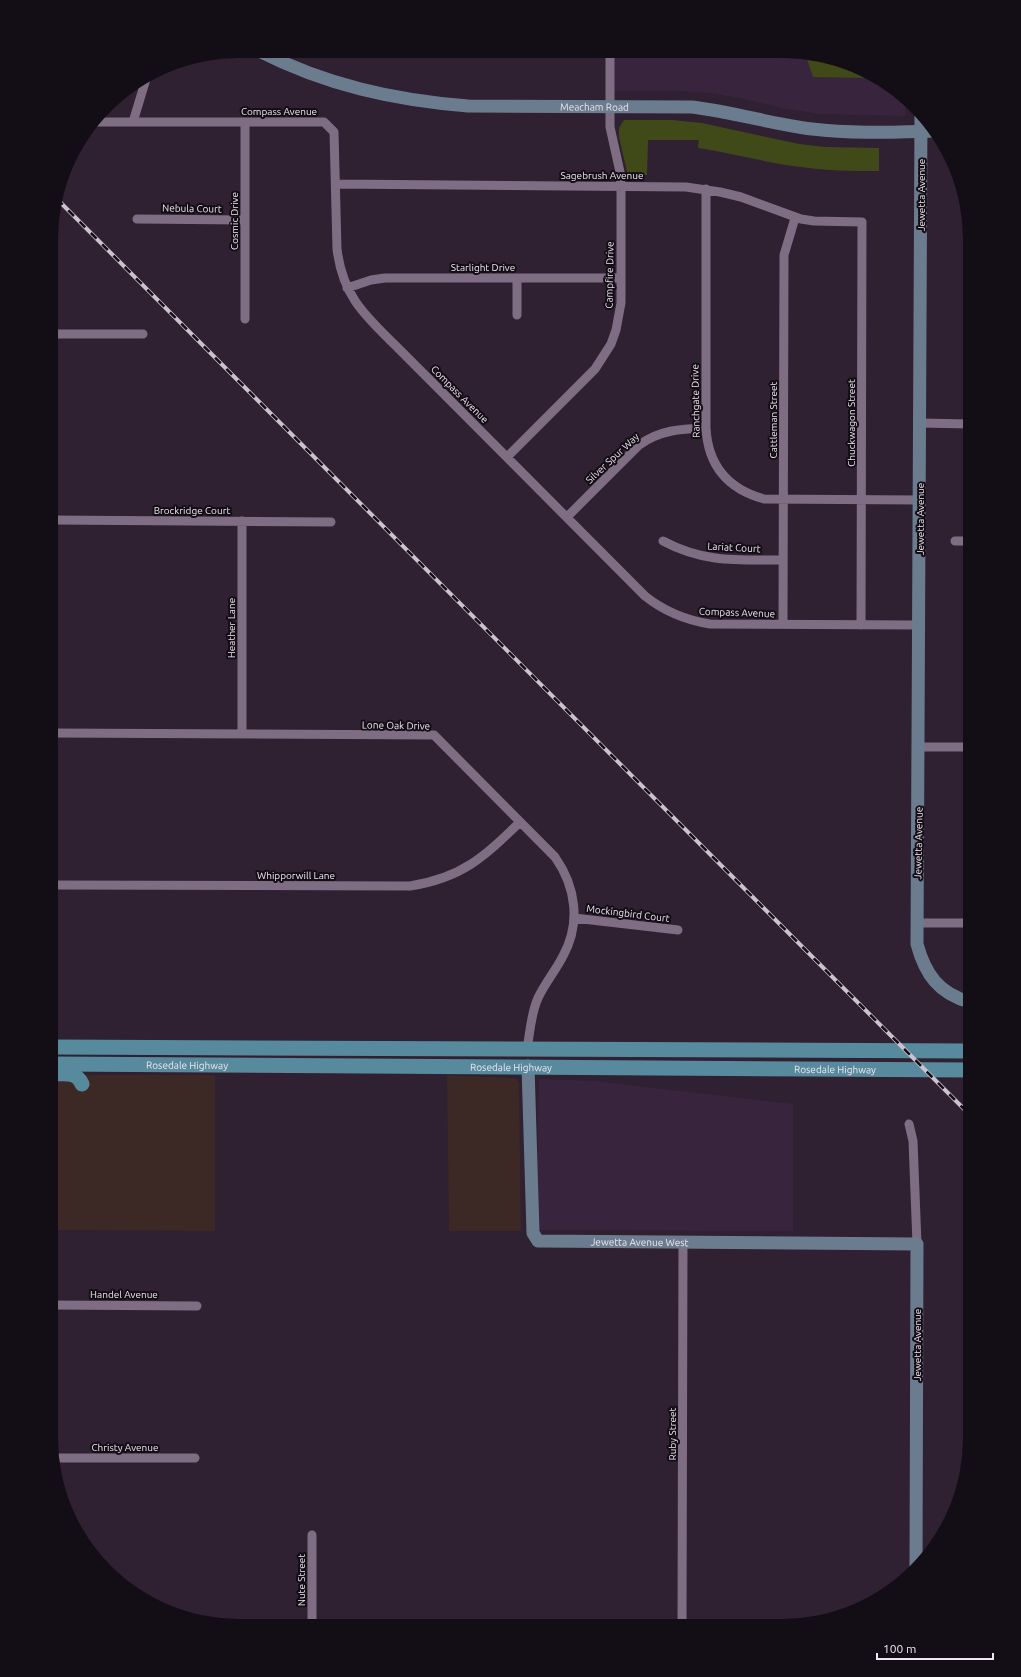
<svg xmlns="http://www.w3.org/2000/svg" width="1021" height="1677" viewBox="0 0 1021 1677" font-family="Ubuntu,sans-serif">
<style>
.commercial{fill:#3c2825}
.built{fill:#38253d}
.green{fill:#404a19}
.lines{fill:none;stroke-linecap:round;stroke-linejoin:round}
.street{stroke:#7f6e83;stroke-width:9}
.secondary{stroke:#6b7c8f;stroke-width:13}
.primary{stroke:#578a9c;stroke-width:15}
.rail-casing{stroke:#ccc1ce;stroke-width:4}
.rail{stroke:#130d15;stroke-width:2.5;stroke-dasharray:8;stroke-linecap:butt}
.labels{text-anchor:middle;stroke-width:4;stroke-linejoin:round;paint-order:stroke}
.street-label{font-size:10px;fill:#f0e6f2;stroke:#130d15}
</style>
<rect width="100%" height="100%" fill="#2f2032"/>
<path class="commercial" d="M86,1075H215V1231L51,1230V1080H69Z
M447,1075L513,1078L516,1079L519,1083L521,1231H449Z"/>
<path class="built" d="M613,52L807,53L854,65L897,90L905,99V116L821,114L786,109L744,99L712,93L680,91H614Z
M539,1079L594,1081L793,1104V1231L536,1230Z"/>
<path class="green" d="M805,53L854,65L876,78L813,77Z
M624,120H672L702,123L799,144L825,147L879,148V171C853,171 827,171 801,167C767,163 733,153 698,148L699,140H648L647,175L628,176L619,137V128Z"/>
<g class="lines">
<path class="street" d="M97,122H324L334,132L337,249C343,299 368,318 401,351L645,596C665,612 685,620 710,624L919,625
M133,122L146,79
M245,123V319
M336,184L686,187L720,192L741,197L801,219L814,221L862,222L861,625
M706,189V428C708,466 728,489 764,499L920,500
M137,219L245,220
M347,288L371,280L385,278H621
M517,315V278
M52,334H143
M920,423L970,424
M507,457L595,369L611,344L616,330L621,303V186L620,172L610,127V52
M567,517L639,445C660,430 680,429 706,428
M52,520L331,522
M663,541C704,563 738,560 783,560
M955,541H970
M783,624L784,255L795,218
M52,733L434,735L555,857C576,887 581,923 563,956C556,970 545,983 538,998C531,1013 530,1032 527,1049
M242,734V521
M919,747H970
M52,885L410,886C462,878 484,857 520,822
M574,918L678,930
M917,923H970
M909,1124L913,1141L917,1244
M51,1305L197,1306
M55,1458H195
M312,1625V1535
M682,1626L683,1243"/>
<g class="secondary">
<path id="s1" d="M259,51C326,85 393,100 468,106L692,107C733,112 772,124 812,129C853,134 895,132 935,131"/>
<path d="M921,115L917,944C925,974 939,994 970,1002"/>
<path id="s2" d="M528,1066L533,1233L538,1241L917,1244L916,1567"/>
</g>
<g class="primary">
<path d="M52,1047L970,1051"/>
<path id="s3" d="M51,1064L970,1070"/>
<path d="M52,1074C65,1074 76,1071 82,1084"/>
</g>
<defs>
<path id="rail" d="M57,199L970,1115"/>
</defs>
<use href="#rail" class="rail-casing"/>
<use href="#rail" class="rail"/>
</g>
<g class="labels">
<g class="street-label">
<text dy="4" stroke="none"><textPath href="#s1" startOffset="344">Meacham Road</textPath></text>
<text x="279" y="115">Compass Avenue</text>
<text x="602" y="179">Sagebrush Avenue</text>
<text transform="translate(921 195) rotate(-90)" y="4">Jewetta Avenue</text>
<text transform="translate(192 208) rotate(1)" y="4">Nebula Court</text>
<text transform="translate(234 221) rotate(-90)" y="4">Cosmic Drive</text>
<text x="483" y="271">Starlight Drive</text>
<text transform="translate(609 275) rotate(-89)" y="4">Campfire Drive</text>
<text transform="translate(460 394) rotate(45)" y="4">Compass Avenue</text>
<text transform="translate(695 401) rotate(-91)" y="4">Ranchgate Drive</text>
<text transform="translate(773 420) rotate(-90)" y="4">Cattleman Street</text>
<text transform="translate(851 423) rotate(-90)" y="4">Chuckwagon Street</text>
<text transform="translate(612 458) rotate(-43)" y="4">Silver Spur Way</text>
<text x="192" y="514">Brockridge Court</text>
<text transform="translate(920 519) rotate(-90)" y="4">Jewetta Avenue</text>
<text transform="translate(734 547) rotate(3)" y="4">Lariat Court</text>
<text transform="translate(737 612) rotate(2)" y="4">Compass Avenue</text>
<text transform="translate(231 628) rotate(-90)" y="4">Heather Lane</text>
<text transform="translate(396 725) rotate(1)" y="4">Lone Oak Drive</text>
<text transform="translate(918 843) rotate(-89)" y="4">Jewetta Avenue</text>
<text x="296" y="879">Whipporwill Lane</text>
<text transform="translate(628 913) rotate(7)" y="4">Mockingbird Court</text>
<text dy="4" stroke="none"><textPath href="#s3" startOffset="136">Rosedale Highway</textPath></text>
<text dy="4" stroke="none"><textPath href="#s3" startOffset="460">Rosedale Highway</textPath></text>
<text dy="4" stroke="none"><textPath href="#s3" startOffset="784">Rosedale Highway</textPath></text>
<text dy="4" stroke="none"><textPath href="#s2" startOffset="278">Jewetta Avenue West</textPath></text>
<text x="124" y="1298">Handel Avenue</text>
<text transform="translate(917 1345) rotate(-90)" y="4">Jewetta Avenue</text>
<text transform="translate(672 1434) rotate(-90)" y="4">Ruby Street</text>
<text x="125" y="1451">Christy Avenue</text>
<text transform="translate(301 1580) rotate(-90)" y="4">Nute Street</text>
</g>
</g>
<path d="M0 0H1021V1677H0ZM239 58H782A181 181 0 0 1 963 239V1438A181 181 0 0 1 782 1619H239A181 181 0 0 1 58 1438V239A181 181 0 0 1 239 58Z" fill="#130d15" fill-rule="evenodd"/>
<path d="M877 1653v6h116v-6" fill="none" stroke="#f0e6f2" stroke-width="2"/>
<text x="883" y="1653" font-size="12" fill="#f0e6f2" stroke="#130d15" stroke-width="3" paint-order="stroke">100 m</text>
</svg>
